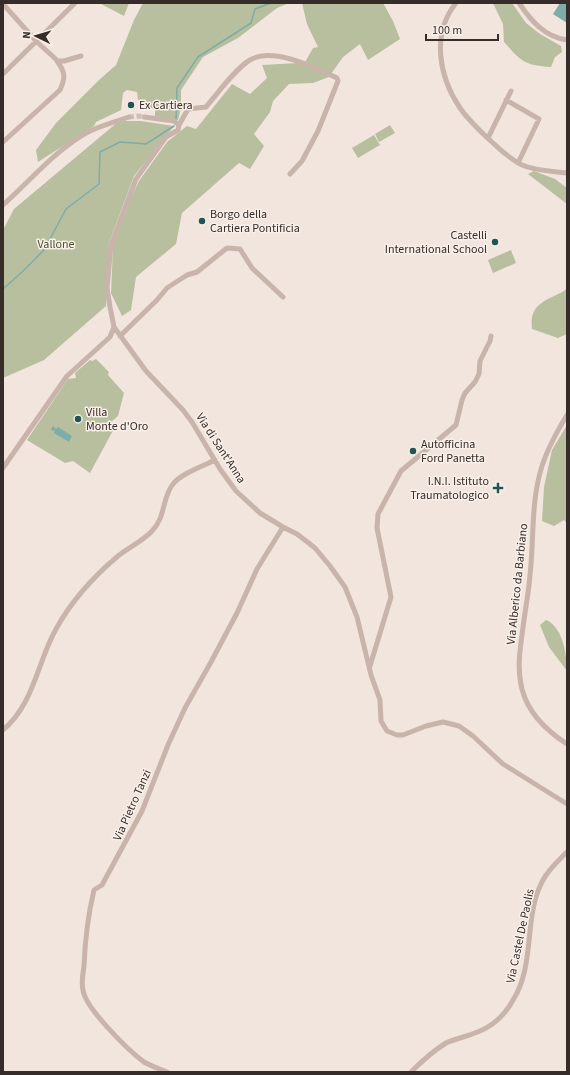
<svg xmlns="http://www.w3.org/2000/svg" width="570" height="1075" viewBox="0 0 570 1075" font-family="'Source Sans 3',sans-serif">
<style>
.green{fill:#b8bf9e}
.water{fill:#7eaca9}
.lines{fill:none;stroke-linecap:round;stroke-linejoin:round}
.stream{stroke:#7eaca9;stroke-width:1.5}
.minor-tunnel{stroke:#ccc0b9;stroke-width:5;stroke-dasharray:5 2.5;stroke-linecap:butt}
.minor{stroke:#c8b4aa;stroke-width:5}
.poi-dot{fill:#215553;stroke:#f9f0e9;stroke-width:1.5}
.labels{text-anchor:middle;stroke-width:3;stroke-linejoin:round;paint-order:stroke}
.poi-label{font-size:12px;fill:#362c29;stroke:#f9f0e9;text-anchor:start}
.park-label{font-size:12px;fill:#49532e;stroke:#f9f0e9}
.street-label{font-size:12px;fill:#362c29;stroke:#f9f0e9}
</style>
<rect width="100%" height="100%" fill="#f1e5dd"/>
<path class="green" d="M99,3H129L124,16Z
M143,3H289L277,8L238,38L203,57L181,90V108L178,120L155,116V109L141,106V102L138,100L137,92L127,90L123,93L121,110L96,122L94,126L38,162L36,150L56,123L98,81L116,65L134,20Z
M302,3H383L393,21L400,39L368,60L360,44L343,57L329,77L313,83L289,84L273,101L270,112L254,134L264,146L250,169L239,163L182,213L176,244L136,277L131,310L122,316L111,293L113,245L126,208L139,181L167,142L187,126L196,129L232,84L250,94L267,78L262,65L298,63L303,66L313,48L318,47L307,24Z
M493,3H512L526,23L540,34L561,46L562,52L555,57L551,67C524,65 522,62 504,42L503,24Z
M119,121H141L174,126L134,176L109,243L106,306L44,360L3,378V230L14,209Z
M390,125L395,133L379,142L375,134Z
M374,135L380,145L358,158L352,148Z
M534,171L555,179L567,188V204L528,174Z
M511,250L516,263L493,273L488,260Z
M567,288V334L558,338L532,329C529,304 545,301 564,291Z
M96,359L109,372L108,375L124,393L118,416L111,422L116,425L90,473L73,461L65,463L27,440L68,379L76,378L75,373L90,360L92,361Z
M567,425V524L564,520L554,526L542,521L544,487L552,450Z
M546,620C563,627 567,655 567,671L549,647L540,625Z"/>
<path class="water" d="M560,3H564L567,5V23L553,14Z
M53,426L56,429L58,427L72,436L69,442L54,433L55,430L53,431L51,429Z"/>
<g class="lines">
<path class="stream" d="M176,119L177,88L198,57L251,23L255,9L271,3
M3,289L22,272L44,250L66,209L99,184L100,152L120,142L146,144L174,126"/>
<path class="minor-tunnel" d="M129,117L138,116L144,117"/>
<path class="minor" d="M456,3C431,34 439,77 460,108C469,121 481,132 493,143C502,151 511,160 522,165C535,171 553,171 567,173
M519,3C531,21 545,37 567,40
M3,4L37,42L59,62
M57,61H64L81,56
M3,74L75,3
M506,100L539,119L518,163
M144,117L174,121L179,125
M488,138L511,91
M3,142L60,90C66,77 65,72 57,61
M290,174L302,161L318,131L338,81L337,78C315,68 273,46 250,60C235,69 218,93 206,107L188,109L179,125L178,130L166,137L136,179L111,245L107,288L110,307L114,327L146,371L183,410L192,422L220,469L236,491L260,513L283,527L297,534L315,548L330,566L345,587L357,617L371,675L380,700L381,721L387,731L397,735H403L426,726L443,722L459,726L473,736L503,764L567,804
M3,205C30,181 55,150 88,132C100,126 115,122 129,117
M120,336L157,300L167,288L187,275L197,272L227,248L240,249L252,268L283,297
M567,415C556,433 545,453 540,473C531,506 534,541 530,575C529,590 526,605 524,620C521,644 516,666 522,689C528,713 547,731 567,744
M3,468L67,376L110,337L114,327
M370,666L391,597L377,528L378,514L401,471L456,425L462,400L465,393L475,382L479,374L480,361L490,341L491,336
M3,730C34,704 37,663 56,629C72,600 93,577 118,556C129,547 143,541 152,531C166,517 162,497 173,484C180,474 203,466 215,460
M167,1072C159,1069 151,1066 144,1062C129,1051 85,1008 83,990C81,982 83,974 84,966C85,940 88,915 94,890L102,885L142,811L168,745L185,708L211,662L237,613L257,569L283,527
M411,1072C422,1061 433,1051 446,1043C457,1038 469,1036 480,1031C494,1025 506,1013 513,1000C536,964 523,916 543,880C549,869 558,861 567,852"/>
</g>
<g class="poi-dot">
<circle cx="131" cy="105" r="4"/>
<circle cx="202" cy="221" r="4"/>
<circle cx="495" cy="242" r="4"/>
<circle cx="78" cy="419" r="4"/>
<circle cx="413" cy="451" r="4"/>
<path d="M496 482h4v4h4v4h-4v4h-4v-4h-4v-4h4z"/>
</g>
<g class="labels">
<g class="poi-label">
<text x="139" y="109">Ex Cartiera</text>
<text x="210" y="218">Borgo della<tspan x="210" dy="14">Cartiera Pontificia</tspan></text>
<text x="487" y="239" text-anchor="end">Castelli<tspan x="487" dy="14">International School</tspan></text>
<text x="86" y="416">Villa<tspan x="86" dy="14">Monte d'Oro</tspan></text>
<text x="421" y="448">Autofficina<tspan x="421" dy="14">Ford Panetta</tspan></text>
<text x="489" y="485" text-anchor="end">I.N.I. Istituto<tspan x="489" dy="14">Traumatologico</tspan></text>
</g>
<g class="park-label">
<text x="56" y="248">Vallone</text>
</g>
<g class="street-label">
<text transform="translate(221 448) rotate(57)" y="4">Via di Sant'Anna</text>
<text transform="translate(517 584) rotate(-84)" y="4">Via Alberico da Barbiano</text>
<text transform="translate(132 805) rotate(-66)" y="4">Via Pietro Tanzi</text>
<text transform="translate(520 936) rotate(-78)" y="4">Via Castel De Paolis</text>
</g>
</g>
<rect width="570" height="1075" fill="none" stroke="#362c29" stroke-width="8"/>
<g transform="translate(36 36) rotate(275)" stroke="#f9f0e9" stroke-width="3" paint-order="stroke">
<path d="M0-3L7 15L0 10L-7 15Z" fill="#362c29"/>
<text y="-6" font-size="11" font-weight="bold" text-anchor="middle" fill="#362c29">N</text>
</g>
<path d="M426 34v6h72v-6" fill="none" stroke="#362c29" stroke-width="2"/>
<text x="432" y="34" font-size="12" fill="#362c29" stroke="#f9f0e9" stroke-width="3" paint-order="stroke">100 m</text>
</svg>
